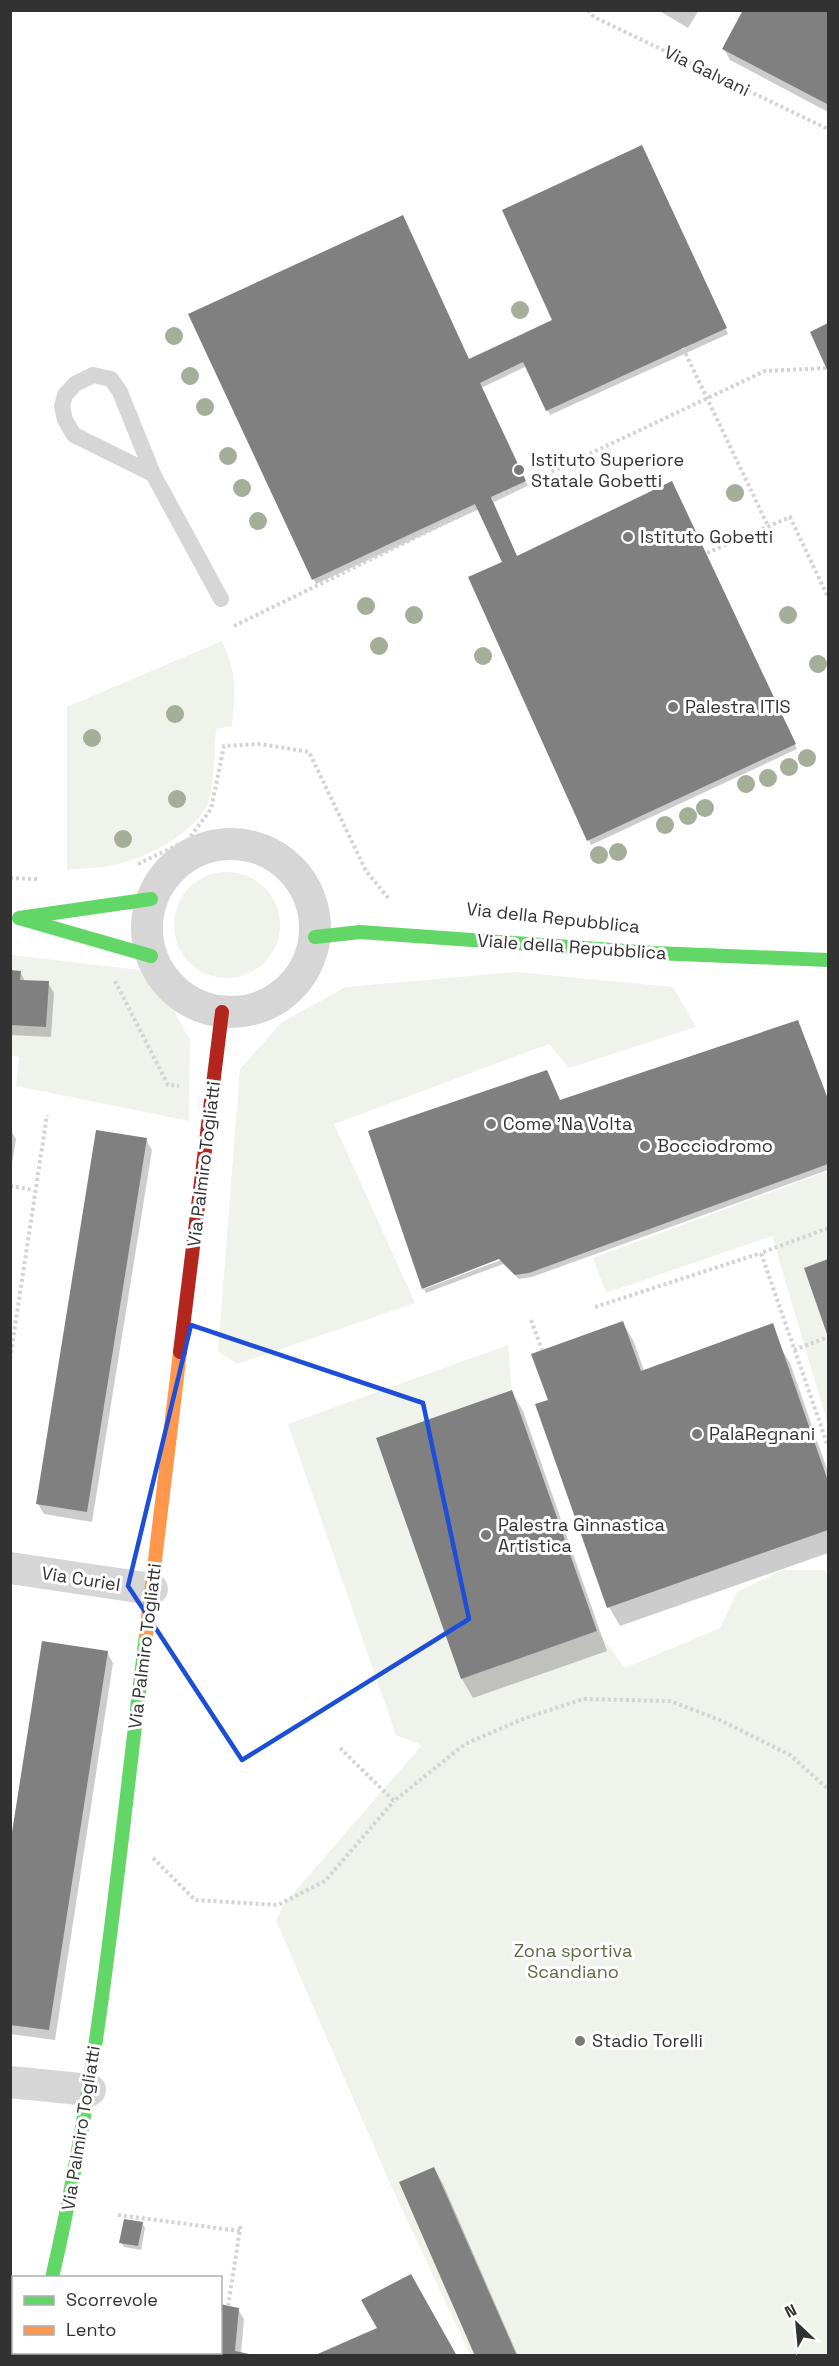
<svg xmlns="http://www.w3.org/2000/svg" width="839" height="2366" viewBox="0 0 839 2366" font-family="'Space Grotesk',sans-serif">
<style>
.green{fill:#f0f2ec}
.shadow{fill:#0003}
.building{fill:#808080}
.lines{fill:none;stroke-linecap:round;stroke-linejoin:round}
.path{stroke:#d4d4d4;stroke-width:4;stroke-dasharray:3 3;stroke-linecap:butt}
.lane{stroke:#d6d6d6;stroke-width:16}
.street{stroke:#d6d6d6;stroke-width:32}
.fast{stroke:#63d668;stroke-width:14}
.slow{stroke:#ff974d;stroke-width:14}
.jam{stroke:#b3261e;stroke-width:14}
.tree{fill:#a4ae98}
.marked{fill:none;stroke:#1d4ed8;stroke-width:4.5;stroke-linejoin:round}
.poi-dot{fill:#7a7a7a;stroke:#fff;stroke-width:2}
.labels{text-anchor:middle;stroke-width:6;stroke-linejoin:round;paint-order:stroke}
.street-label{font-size:18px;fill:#323232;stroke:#fff}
.poi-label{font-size:18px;fill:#323232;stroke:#fff;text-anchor:start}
.park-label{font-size:18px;fill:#596b43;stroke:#fff}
</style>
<rect width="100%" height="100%" fill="#fff"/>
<path class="green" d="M222,641C238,677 235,689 232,726L216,729C214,749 215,784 208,803C196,832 151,855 122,863C105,868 84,868 67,870V707Z
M174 925a53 53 0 1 1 106 0a53 53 0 1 1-106 0Z
M11,955L140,970L168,1000L190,1040L189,1121L16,1086L19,1057L11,1055Z
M516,972L673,987L696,1027L569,1068L549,1044L334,1124L415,1303L237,1364L218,1351L240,1069L282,1022L346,987Z
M828,1171V1425L772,1236L606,1293L593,1258Z
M508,1345L512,1390L376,1439L461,1679L597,1631L625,1668L720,1628L737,1592L783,1570H824L828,1573V2355H470L389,2181L276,1921L284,1904L422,1745L396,1735L288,1424Z"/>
<path class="shadow" d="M658,10H699L688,28Z
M744,10H828V112L730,60L724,49Z
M645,152L728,334L550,415L527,366L481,388L527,486L492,503L517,557L677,494L797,749L591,845L470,578L504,563L479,509L316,584L190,315L469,360L554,321Z
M828,325V368L812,332Z
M10,972H20L25,981L48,983L54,993L51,1037L10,1035Z
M800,1026L828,1100V1170L532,1277L519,1279L503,1264L426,1293L424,1289L506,1258L560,1102Z
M10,1129L16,1139L10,1176Z
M146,1139L152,1150L92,1522L44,1514L38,1504Z
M828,1261V1334L806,1269Z
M623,1323L634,1342L644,1371L781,1348L790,1363L828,1472V1553L620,1626L609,1607L549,1401Z
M512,1392L523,1411L607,1651L473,1698L462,1679L378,1439Z
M107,1652L113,1663L55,2040L10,2034V1854Z
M434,2169L443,2184L518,2356H476Z
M142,2223L145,2228L141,2250L124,2247L121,2242Z
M238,2309L244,2319L241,2353L259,2356H109L220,2352Z"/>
<path class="building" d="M743,10H828L827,104L722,49Z
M642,145L727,328L546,411L523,362L480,383L526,481L491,497L517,556L672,481L796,744L587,841L468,577L502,562L475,504L312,580L188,314L403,215L469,359L552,320L502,210Z
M828,323V372L810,332Z
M10,970L21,971L20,980L49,981L46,1027L10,1025Z
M798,1020L828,1099V1164L529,1273L515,1275L499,1259L422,1289L368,1131L547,1070L560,1100Z
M96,1130L147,1138L87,1512L36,1504Z
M828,1259V1337L804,1268Z
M623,1321L641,1371L773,1323L828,1481V1530L607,1608L535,1404L548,1400L531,1354Z
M512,1390L597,1631L461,1679L376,1438Z
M42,1641L108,1651L49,2030L10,2025V1845Z
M434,2167L517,2356H475L399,2182Z
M124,2219L143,2222L138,2246L119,2243Z
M411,2274L457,2356H313L377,2328L361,2300Z
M220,2304L239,2308L235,2351L259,2356H108L109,2352H220Z"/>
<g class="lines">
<path class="path" d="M588,10L594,17L828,129
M683,348L768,526
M492,500L765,371L827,368
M707,553L790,517L828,597
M234,626L476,508
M138,864L188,840L211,809L224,746L261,744L309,752L366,871L389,899
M10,878L37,879
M115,981L168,1085L179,1086
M10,1186L34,1190
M828,1228L761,1253L828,1446
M595,1307L761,1253
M531,1320L542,1350
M794,1350L828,1337
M10,1359L47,1115
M340,1748L394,1801L465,1744L523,1719L583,1699L670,1701L720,1720L790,1755L828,1789
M153,1858L195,1900L278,1905L325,1881L394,1801
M118,2215L240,2231
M10,2301L14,2291
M228,2306L241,2223"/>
<path class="lane" d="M153,474L74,435L65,420L62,406L65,395L75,384L93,375L111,379L120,392L153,474L221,599"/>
<path class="street" d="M147 928a84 84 0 1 1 168 0a84 84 0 1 1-168 0Z
M10,1568L152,1589
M10,2082L90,2090
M29,2356L30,2352"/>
<path class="fast" d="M151,899L19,918L151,956
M315,937L360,932L654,953L828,960
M52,2278C101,2067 119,1850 146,1635"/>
<path class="slow" d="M146,1635L180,1352"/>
<path class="jam" d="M180,1352L222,1012"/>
</g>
<g class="tree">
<circle cx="520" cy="310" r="9"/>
<circle cx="174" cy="336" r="9"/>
<circle cx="190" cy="376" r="9"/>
<circle cx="205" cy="407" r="9"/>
<circle cx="228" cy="456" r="9"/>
<circle cx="242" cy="488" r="9"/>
<circle cx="735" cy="493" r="9"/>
<circle cx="258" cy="521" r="9"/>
<circle cx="366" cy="606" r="9"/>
<circle cx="414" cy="615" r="9"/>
<circle cx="788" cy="615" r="9"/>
<circle cx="379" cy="646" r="9"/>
<circle cx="483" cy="656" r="9"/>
<circle cx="818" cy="664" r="9"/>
<circle cx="175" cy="714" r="9"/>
<circle cx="92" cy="738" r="9"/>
<circle cx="807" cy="758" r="9"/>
<circle cx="789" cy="767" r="9"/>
<circle cx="768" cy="778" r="9"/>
<circle cx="746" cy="784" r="9"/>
<circle cx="177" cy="799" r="9"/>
<circle cx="705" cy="808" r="9"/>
<circle cx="688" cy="816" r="9"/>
<circle cx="665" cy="825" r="9"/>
<circle cx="123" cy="839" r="9"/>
<circle cx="618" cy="852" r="9"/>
<circle cx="599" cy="855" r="9"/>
</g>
<path class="marked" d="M191,1325L423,1403L469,1619L242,1760L128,1586Z"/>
<g class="poi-dot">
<circle cx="519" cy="470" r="6"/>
<circle cx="628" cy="537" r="6"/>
<circle cx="673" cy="707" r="6"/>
<circle cx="491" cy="1124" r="6"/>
<circle cx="645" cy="1146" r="6"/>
<circle cx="697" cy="1434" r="6"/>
<circle cx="486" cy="1535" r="6"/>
<circle cx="580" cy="2041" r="6"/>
</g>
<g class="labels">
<g class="street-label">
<text transform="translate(707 71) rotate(26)" y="6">Via Galvani</text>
<text transform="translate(553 918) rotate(6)" y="6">Via della Repubblica</text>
<text transform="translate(572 947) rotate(4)" y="6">Viale della Repubblica</text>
<text transform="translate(204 1164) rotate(-83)" y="6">Via Palmiro Togliatti</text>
<text transform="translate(81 1579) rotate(9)" y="6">Via Curiel</text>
<text transform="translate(145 1646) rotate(-83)" y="6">Via Palmiro Togliatti</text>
<text transform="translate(81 2128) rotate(-81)" y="6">Via Palmiro Togliatti</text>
</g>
<g class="poi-label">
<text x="531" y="466">Istituto Superiore<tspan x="531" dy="21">Statale Gobetti</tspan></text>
<text x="640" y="543">Istituto Gobetti</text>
<text x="685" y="713">Palestra ITIS</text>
<text x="503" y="1130">Come 'Na Volta</text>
<text x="657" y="1152">Bocciodromo</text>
<text x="709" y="1440">PalaRegnani</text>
<text x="498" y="1531">Palestra Ginnastica<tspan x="498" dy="21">Artistica</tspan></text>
<text x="592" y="2047">Stadio Torelli</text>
</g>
<g class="park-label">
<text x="573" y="1957">Zona sportiva<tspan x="573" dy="21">Scandiano</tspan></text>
</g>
</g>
<rect width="839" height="2366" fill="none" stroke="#323232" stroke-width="24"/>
<rect x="12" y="2276" width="210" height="78" fill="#ffffff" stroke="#adadad" stroke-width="1.5"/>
<rect x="24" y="2296" width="30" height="9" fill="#63d668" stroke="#adadad" stroke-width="1.5"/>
<text x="66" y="2306" font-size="18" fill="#323232">Scorrevole</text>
<rect x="24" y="2326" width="30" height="9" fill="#ff974d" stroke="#adadad" stroke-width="1.5"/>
<text x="66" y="2336" font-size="18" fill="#323232">Lento</text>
<g transform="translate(797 2324) rotate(334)" stroke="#ffffff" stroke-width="4.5" paint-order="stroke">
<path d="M0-4.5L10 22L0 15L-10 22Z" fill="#323232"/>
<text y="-9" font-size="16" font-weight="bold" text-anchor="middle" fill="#323232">N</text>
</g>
</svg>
